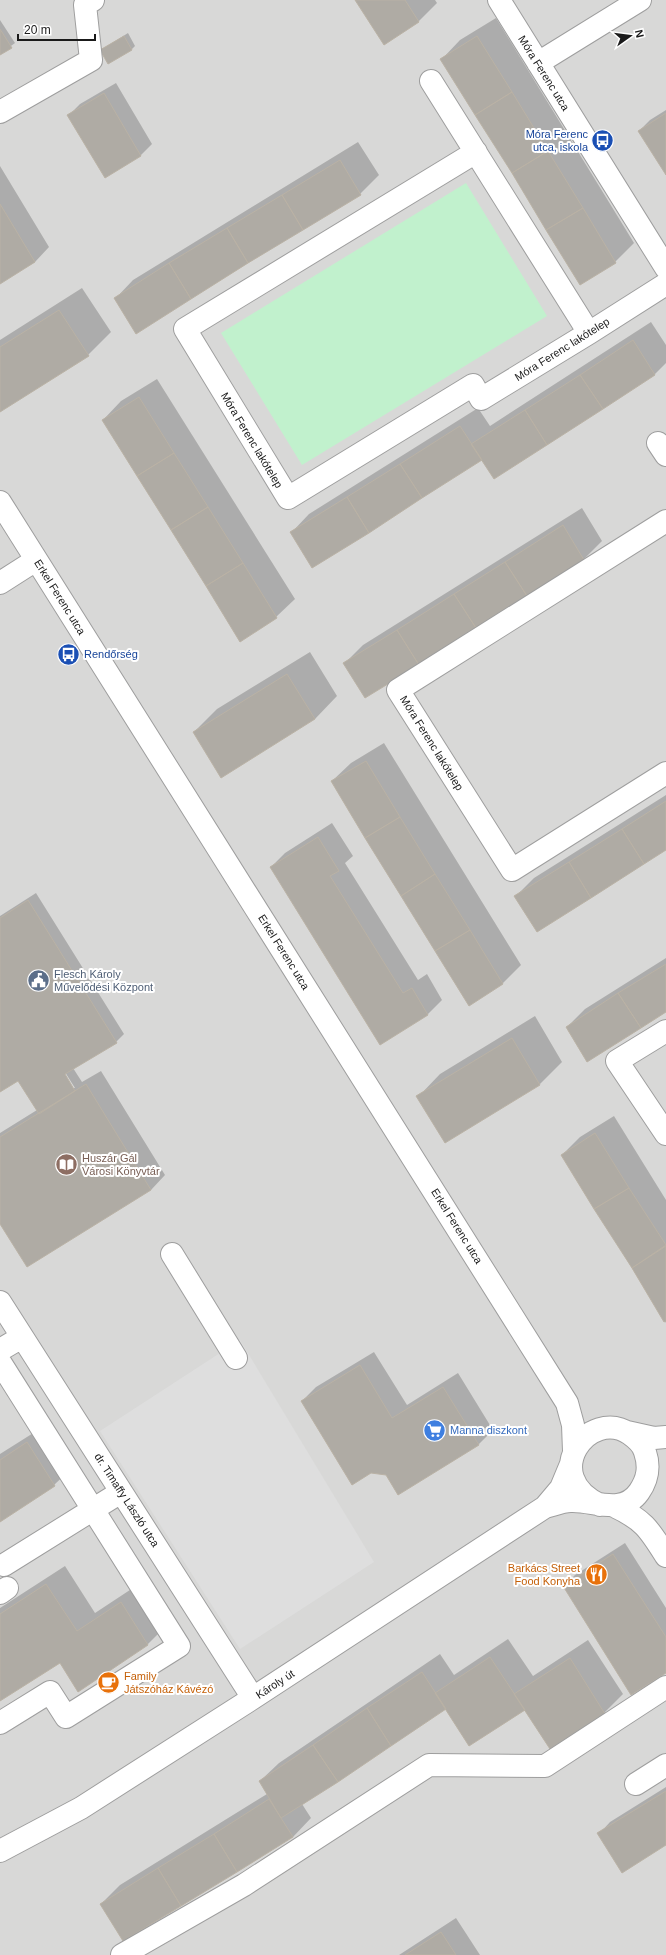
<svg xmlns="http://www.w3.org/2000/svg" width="666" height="1955" viewBox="0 0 666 1955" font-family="Arial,sans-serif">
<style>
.residential{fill:#d8d8d7}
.park{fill:#c1f1cd}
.parking{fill:#dedede}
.shadow{fill:#0003;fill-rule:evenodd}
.building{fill:#afaba4;stroke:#bab2a5}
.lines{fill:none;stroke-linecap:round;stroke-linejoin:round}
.minor-casing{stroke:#9e9e9e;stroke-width:24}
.minor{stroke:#fff;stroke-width:22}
.labels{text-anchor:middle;stroke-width:4;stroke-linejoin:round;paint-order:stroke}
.street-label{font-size:11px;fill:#1a1a1a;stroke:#fff}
.transit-label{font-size:11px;fill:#164399;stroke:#fff;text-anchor:end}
.service-label{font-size:11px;fill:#4e5e75;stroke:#fff;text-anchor:start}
.education-label{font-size:11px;fill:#785e54;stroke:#fff;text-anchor:start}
.shop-label{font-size:11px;fill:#366cbe;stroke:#fff;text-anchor:start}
.food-label{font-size:11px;fill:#c56008;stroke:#fff;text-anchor:end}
</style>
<rect width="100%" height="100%" fill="#ebe9e1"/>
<path class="residential" d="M0,0H666V1955H0Z"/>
<path class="park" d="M466,183L547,316L302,465L221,333Z"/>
<path class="parking" d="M240,1340L374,1562L240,1649L100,1431Z"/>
<path class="shadow" d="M356,0H435L437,3L419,21L385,43Z
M496,18L634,243L615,262L580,283L442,59L460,40Z
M0,20L15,43L0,54Z
M128,33L135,46L132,49L101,50Z
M116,83L152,144L140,156L69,115L80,104Z
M666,110V173L639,131L650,120Z
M358,142L379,175L360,194L136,332L115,299L133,280Z
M0,166L49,247L35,262L0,283Z
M82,288L111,332L88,355L0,411V340Z
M651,322L666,345V363L655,374L494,477L482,459L291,533L309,514L478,408L490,426Z
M157,379L295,599L276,617L103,420L121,401Z
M582,508L602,541L583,560L344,664L363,645Z
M310,652L337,696L315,719L194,732L217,709Z
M384,743L521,965L503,983L469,1004L332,781L351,763Z
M666,795V849L516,896L534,878Z
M332,823L353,856L345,863L418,980L427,974L442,1000L428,1014L380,1043L271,867L285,853Z
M36,893L124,1034L116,1042L73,1068L82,1082L101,1071L165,1175L151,1190L0,1222V1133L37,1110L19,1079L0,1091V916ZM63,1069L75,1088H72L62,1070Z
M666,958V1011L567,1027L585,1009Z
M535,1016L562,1062L540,1084L445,1142L418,1097L440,1074Z
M614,1116L666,1200V1323L562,1155L580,1137Z
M374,1352L407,1405L458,1373L493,1430L479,1444L387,1474L371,1472L302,1401L316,1387Z
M46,1425L73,1467L54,1485L0,1520V1454Z
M625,1543L666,1608V1672L564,1586L575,1575Z
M65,1566L95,1613L139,1584L166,1626L148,1644L79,1690L60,1661L0,1700V1608Z
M508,1639L533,1676L588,1640L623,1694L604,1713L550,1748L525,1709L446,1708L302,1804L311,1818L293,1837L101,1904L120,1885L267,1794L260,1781L279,1763L440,1654L454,1675Z
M666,1787V1844L599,1834L610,1822Z
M456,1918L480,1955H399Z"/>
<path class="building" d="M355,0H405L419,22L384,45Z
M0,29L12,48L0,55Z
M124,36L132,50L108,64L100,50Z
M477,36L512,92L475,115L440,59Z
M512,92L548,151L512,173L475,115Z
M104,93L141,156L105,178L67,115Z
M666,113V175L638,131Z
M548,151L583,208L546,230L512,173Z
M340,160L361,195L303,230L282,195Z
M282,195L303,230L248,263L227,228Z
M0,204L35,262L0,284Z
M583,208L616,263L580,285L546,230Z
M227,228L248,263L191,299L169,263Z
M169,263L191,299L136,334L114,298Z
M59,310L89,356L0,412V347Z
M633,340L655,375L603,409L580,375Z
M580,375L603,409L547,445L525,410Z
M139,397L174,453L137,476L102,420Z
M525,410L547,445L494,479L471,444Z
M460,426L482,460L422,498L400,464Z
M174,453L208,507L171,530L137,476Z
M400,464L422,498L369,533L347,497Z
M347,497L369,533L312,568L290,532Z
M208,507L243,563L206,586L171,530Z
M563,525L584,560L527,596L505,562Z
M505,562L527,596L476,628L454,594Z
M243,563L277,618L240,642L206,586Z
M454,594L476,628L419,665L397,630Z
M397,630L419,665L365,698L343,663Z
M287,674L315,719L221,778L193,732Z
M366,761L400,817L365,838L331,781Z
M666,801V850L644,864L622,829Z
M400,817L435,874L401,896L365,838Z
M622,829L644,864L591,898L569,862Z
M318,837L339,871L330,876L403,993L412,988L428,1015L380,1045L270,867Z
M569,862L591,898L537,932L514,896Z
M435,874L470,930L435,951L401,896Z
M28,900L117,1043L65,1074L75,1091L39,1114L18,1081L0,1092V918Z
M470,930L503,984L469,1006L435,951Z
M666,964V1012L641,1028L618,993Z
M618,993L641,1028L587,1062L566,1027Z
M512,1038L540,1085L445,1143L416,1096Z
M86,1084L151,1190L27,1267L0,1224V1137Z
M595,1133L629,1188L594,1209L561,1155Z
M629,1188L666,1245L632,1268L594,1209Z
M666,1246V1321L664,1322L632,1268Z
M360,1365L392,1418L443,1387L479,1445L398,1495L386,1475L371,1473L352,1485L301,1401Z
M27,1442L55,1486L0,1522V1460Z
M613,1554L666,1637V1673L631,1695L563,1586Z
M46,1584L77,1631L121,1602L148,1645L78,1692L60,1663L0,1701V1614Z
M490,1657L525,1710L469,1746L435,1693Z
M570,1658L605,1714L550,1749L514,1694Z
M422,1672L446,1709L391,1746L367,1708Z
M367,1708L391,1746L338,1782L313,1745Z
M313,1745L338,1782L281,1818L259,1781Z
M666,1791V1845L622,1873L597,1833Z
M269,1799L293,1837L237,1872L214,1834Z
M214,1834L237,1872L181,1906L158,1868Z
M158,1868L181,1906L123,1941L100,1904Z
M441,1932L456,1955H405Z"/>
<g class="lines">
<defs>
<path id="minor" d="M499,0L666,268
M538,63L640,0
M431,81L589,333
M0,112L91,60L85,5L93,0
M476,152L185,329L288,498L473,385L481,399L589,333L666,284
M658,443L666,455
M0,502L567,1403L573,1425L574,1451
M666,521L398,690L512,870L666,773
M0,583L36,560
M666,1031L617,1061L666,1134
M172,1254L236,1358
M0,1302L253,1698
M0,1350L22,1337
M0,1362L179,1646L66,1717L50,1692L0,1723
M627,1432L654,1438L666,1437
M614,1506C644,1520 649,1529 666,1556
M545,1507C553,1505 563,1501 571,1501C594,1500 622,1516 639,1492C648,1479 650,1467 645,1452C643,1444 637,1439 630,1434C589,1406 538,1476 600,1505
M4,1565L121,1492
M0,1593L7,1588
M636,1784L666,1765
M0,1851L81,1808L253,1698L545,1507L561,1488L571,1464
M122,1955L244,1885L429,1765L545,1766L666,1687"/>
</defs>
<use href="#minor" class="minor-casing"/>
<use href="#minor" class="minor"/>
</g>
<defs>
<symbol id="bus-disc" viewBox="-11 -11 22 22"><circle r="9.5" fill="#1a4fb4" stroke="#fff"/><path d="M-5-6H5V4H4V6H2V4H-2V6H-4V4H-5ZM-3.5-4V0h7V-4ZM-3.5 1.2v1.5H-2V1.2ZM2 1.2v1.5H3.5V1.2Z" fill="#fff"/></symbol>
<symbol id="civic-disc" viewBox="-11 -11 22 22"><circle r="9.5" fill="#5c6f8a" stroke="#fff"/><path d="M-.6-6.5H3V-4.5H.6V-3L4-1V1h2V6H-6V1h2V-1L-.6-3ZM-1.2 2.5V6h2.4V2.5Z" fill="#fff"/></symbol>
<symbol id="library-disc" viewBox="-11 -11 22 22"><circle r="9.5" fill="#8d6e63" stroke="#fff"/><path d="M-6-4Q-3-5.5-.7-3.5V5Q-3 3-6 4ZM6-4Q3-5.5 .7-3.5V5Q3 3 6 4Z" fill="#fff"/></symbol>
<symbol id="supermarket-disc" viewBox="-11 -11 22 22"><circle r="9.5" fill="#3f7fe0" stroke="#fff"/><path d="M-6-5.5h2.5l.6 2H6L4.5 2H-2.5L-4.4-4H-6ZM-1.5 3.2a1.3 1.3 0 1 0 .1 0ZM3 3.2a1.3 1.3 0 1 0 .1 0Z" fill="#fff"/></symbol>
<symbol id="restaurant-disc" viewBox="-11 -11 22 22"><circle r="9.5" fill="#e8710a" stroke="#fff"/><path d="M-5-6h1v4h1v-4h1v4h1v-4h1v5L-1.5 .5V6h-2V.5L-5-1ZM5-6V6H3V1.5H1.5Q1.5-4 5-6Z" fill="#fff"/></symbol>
<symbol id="cafe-disc" viewBox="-11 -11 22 22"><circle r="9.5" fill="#e8710a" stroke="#fff"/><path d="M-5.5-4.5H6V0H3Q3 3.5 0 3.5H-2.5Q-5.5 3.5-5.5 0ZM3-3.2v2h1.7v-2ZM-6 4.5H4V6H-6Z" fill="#fff"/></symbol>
</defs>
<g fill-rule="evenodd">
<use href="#bus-disc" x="590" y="128" width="25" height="25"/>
<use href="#bus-disc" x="56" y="642" width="25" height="25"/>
<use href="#civic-disc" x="26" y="968" width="25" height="25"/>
<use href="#library-disc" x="54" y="1152" width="25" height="25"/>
<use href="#supermarket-disc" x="422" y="1418" width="25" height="25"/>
<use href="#restaurant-disc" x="584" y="1562" width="25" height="25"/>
<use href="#cafe-disc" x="96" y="1670" width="25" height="25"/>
</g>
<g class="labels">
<g class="street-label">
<text transform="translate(544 73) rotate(58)" y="4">Móra Ferenc utca</text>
<text transform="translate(562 349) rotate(-32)" y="4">Móra Ferenc lakótelep</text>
<text transform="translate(252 440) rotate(59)" y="4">Móra Ferenc lakótelep</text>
<text transform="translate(60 597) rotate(58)" y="4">Erkel Ferenc utca</text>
<text transform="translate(432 743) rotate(58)" y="4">Móra Ferenc lakótelep</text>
<text transform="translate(284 952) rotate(58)" y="4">Erkel Ferenc utca</text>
<text transform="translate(457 1226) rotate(58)" y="4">Erkel Ferenc utca</text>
<text transform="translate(127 1500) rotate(57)" y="4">dr. Timaffy László utca</text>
<text transform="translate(275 1684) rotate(-33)" y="4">Károly út</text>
</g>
<g class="transit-label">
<text x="588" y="138">Móra Ferenc<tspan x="588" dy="13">utca, iskola</tspan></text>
<text x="84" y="658" text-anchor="start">Rendőrség</text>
</g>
<g class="service-label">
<text x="54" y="978">Flesch Károly<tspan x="54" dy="13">Művelődési Központ</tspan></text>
</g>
<g class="education-label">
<text x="82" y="1162">Huszár Gál<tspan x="82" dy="13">Városi Könyvtár</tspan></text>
</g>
<g class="shop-label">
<text x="450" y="1434">Manna diszkont</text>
</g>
<g class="food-label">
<text x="580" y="1572">Barkács Street<tspan x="580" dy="13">Food Konyha</tspan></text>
<text x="124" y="1680" text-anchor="start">Family<tspan x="124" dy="13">Játszóház Kávézó</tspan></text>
</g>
</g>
<g transform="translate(630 36) rotate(76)" stroke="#ffffff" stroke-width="3" paint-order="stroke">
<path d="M0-3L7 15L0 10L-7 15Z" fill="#1a1a1a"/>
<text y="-6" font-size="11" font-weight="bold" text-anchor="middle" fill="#1a1a1a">N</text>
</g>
<path d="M18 34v6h77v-6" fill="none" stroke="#1a1a1a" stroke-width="2"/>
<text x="24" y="34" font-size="12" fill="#1a1a1a" stroke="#ffffff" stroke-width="3" paint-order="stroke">20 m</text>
</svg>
